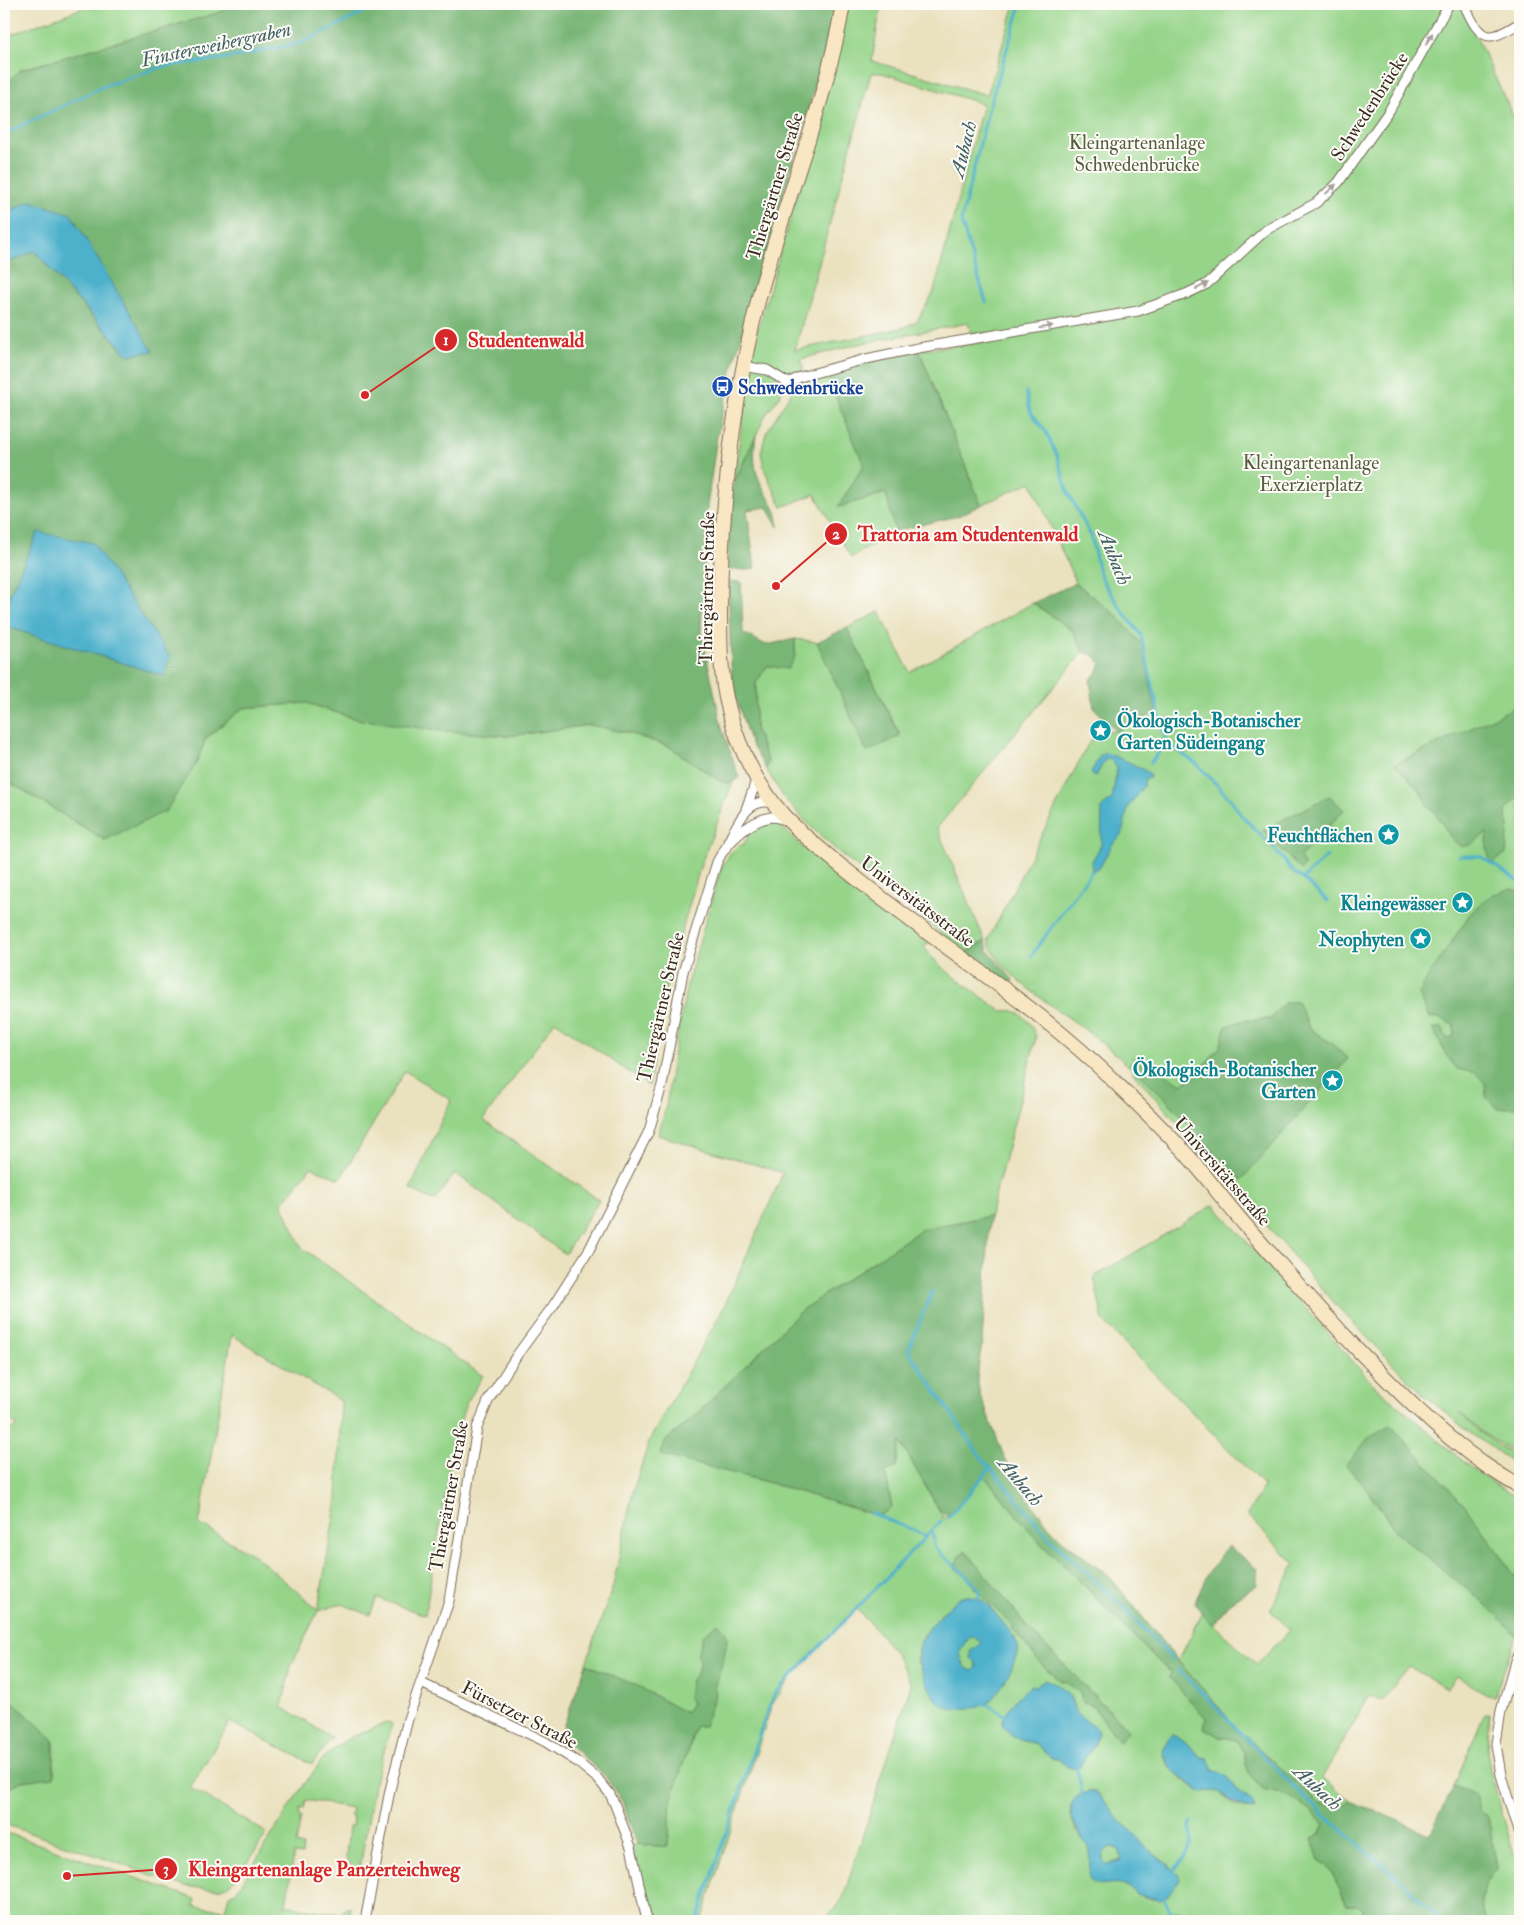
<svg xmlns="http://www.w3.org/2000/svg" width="1524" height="1925" viewBox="0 0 1524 1925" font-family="'IM FELL Double Pica',serif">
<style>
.green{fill:#96d48a;stroke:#687f54;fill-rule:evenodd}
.forest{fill:#78b676;stroke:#5a704a}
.water{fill:#4db1cc;stroke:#446e75;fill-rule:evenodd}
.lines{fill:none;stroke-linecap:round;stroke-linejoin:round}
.stream{stroke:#4db1cc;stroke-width:3}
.street-casing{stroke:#786a56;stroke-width:11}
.secondary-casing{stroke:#786a56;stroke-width:16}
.street{stroke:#fff;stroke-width:9}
.secondary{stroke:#f9e7c3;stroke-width:14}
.oneway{fill:#a79f9a}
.labels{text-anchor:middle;stroke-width:4;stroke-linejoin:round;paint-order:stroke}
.street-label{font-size:19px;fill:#3b2a1e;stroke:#fdfcf7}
.park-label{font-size:19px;fill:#565d3e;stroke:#fdfcf7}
.transit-label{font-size:19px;font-weight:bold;fill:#164399;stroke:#fdfcf7;text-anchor:start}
.culture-label{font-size:19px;font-weight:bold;fill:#0d838f;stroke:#fdfcf7;text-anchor:end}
.water-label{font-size:20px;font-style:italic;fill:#426064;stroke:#fdfcf7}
.leader{fill:none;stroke:#d62828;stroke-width:2}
.callout-dot{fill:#d62828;stroke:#fdfcf7;stroke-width:2}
.mark-label{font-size:15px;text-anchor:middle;font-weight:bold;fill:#fff}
.callout-label{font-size:20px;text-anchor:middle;font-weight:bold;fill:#d62828;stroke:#fdfcf7;stroke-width:4;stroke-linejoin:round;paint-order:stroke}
</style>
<rect width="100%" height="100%" fill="#fdfcf7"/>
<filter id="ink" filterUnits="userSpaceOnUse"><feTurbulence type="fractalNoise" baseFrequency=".02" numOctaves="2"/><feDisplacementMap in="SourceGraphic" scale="10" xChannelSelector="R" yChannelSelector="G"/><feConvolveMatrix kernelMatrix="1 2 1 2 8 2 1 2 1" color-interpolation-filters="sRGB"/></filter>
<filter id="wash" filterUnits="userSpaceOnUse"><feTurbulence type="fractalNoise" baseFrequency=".0096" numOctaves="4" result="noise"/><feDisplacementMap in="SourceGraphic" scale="20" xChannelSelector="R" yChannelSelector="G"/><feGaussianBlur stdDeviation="1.12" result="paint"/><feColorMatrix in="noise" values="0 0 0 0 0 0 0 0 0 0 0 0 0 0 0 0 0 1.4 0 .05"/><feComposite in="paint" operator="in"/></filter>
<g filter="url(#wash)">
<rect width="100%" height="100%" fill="#eae1be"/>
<path class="green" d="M103,4H225V11L20,70L4,86V37L80,9Z
M848,4H881L872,61L987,95L1015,4H1461L1520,131V1457L1480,1431L1459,1412L1478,1431L1520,1460V1467L1470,1433L1423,1394L1379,1350L1337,1306L1131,1070L1132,1069C1116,1054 1097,1039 1079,1025C1052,1005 997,973 988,940L1087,746C1096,732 1100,731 1116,731L1117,616L1076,583L1031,482L981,505L919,350L1005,340L1000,332L971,334L968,323L863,343L801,359L804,370L791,375L779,369L776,378L783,386L780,396L765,416L733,485L745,404L750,357L835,64ZM871,73H882L983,104L934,291L917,321L902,328L795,350Z
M827,376L864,465L839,507L886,493L895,531L851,558L815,494L782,507L765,471L761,453L766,433L794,388L800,383Z
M1033,603L1073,631L1083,652L937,828L985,941L966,953L837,851L805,821L784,798L766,769L768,762L755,728L756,683L767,666L795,656V639L817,642L867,751L900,735L847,628L879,612L910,672Z
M307,703L356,719L508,736L589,725L629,733L668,746L720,781L727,783L733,782L701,864L667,983L649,1086L555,1021L483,1120L599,1200L565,1254L455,1173L436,1199L433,1200L410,1189L451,1100L405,1071L340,1179L311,1167L282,1204L302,1248L483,1376L466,1404L455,1436L425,1615L377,1598L370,1615L342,1604L318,1611L291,1666L282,1707L332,1738L312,1764L230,1722L190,1788L267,1833C260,1844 238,1881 227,1886C215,1892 197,1887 184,1886L4,1824V1792L21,1781L54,1776V1740L4,1694V1435L17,1425L4,1416V779L105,840L196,764L206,738L243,708ZM232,1335L341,1401L337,1499L318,1610L257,1557L199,1524Z
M768,822L777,823L807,851L929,943L924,947C941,972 977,992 1001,1011C1005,1011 1010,1010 1013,1011C1025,1014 1034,1027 1036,1038L990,1216L922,1229L803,1309L692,1419L665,1441L661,1454L767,1482L878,1516L892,1508L885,1472L900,1441L944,1519L955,1510L984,1476L1041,1544L1068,1569L1167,1670L1173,1671L1169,1677L1206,1718L1205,1728L1219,1737L1236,1739L1244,1753L1248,1773L1264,1790L1282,1794L1300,1802L1325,1824L1321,1833L1312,1839L1319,1860L1327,1865L1332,1873L1347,1904L1356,1905L1362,1909V1916L1346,1919L1344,1921H1189L1186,1914C1173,1909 1167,1912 1158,1921H824L843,1898L911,1685C900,1654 879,1632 856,1609L795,1671L772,1705L701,1921H649L631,1847L637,1844L668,1847L671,1800L696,1726H704L714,1687L718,1677L700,1660L697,1674L691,1680L688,1697L692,1703L686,1713L637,1686L586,1664L613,1586L633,1491L650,1439L724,1307L783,1173L658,1135L666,1107L673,1058L687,984L720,872C726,859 730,849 744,844C749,832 756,826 768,822ZM966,1551L1030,1630L1128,1730L1120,1742L1092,1705L1082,1701L1080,1693L1066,1681L1040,1663L1003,1616L975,1589L968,1578L955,1568ZM971,1596L989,1605L1006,1628L1015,1637L1018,1651L1008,1676L995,1695L986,1704L955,1710L943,1705L937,1700L917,1662L918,1650L923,1635L945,1610L961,1597ZM1045,1680L1061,1688L1071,1698L1076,1713L1098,1732L1096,1742L1077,1769L1068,1767L1058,1759L1051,1758L1036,1744L1012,1736L1002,1724L1009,1709L1027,1689L1037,1686ZM1173,1735L1182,1739L1204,1759L1206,1758L1213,1769L1225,1775L1242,1795L1247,1797V1809L1235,1805L1216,1791L1201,1792L1190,1785L1167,1765L1163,1751L1167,1741ZM1089,1792H1094L1100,1795L1117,1818L1135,1834L1145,1847L1169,1865L1177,1883C1162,1903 1159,1903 1135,1893C1132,1891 1130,1887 1126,1886C1117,1882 1105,1884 1095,1884L1089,1876C1092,1869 1091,1853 1088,1846C1087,1843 1084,1842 1083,1840C1070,1823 1061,1797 1089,1792Z
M1214,1205L1373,1384L1458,1457L1489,1481L1520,1498V1583L1465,1506L1390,1425L1347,1465L1369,1492L1397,1533L1482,1601L1516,1635L1494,1698L1456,1676L1447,1688L1408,1666L1383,1701L1370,1695L1322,1778L1351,1801L1343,1807L1319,1804L1236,1727L1178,1661L1202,1614L1257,1665L1290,1630L1270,1610L1295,1564L1247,1515L1264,1486L1103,1321L1094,1277Z
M972,1636L977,1638L981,1643L975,1649L977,1667L973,1671C962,1668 960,1658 960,1648Z
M1490,1712L1487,1748L1490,1770L1520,1876V1921H1486C1477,1896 1481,1889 1497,1868L1488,1817L1480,1812L1475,1795L1454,1786L1484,1714Z
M388,1722L392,1724L374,1785L360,1868L353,1867L346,1858L349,1826H352L353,1818L351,1817L352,1808L306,1800L304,1809L300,1808L299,1816L301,1817L296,1844L303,1846L302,1855L294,1854L286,1904L284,1905L340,1914L346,1908H351L349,1921H4V1832L196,1899L194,1906L225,1910L229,1895L236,1892L301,1789L325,1756L347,1739Z
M1110,1847L1116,1848L1120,1851L1122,1859L1108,1865L1103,1860C1102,1854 1105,1850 1110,1847Z"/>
<path class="forest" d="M225,4H835L822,62L736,354L717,436L707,506L701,631L722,728L739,778C732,783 728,784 720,781L668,746L629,733L589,725L508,736L442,731L356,719L307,703L243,708L206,738L196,764L166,811L105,840L4,779V626L164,675L38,532L4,607V265L34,251L127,355L30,201L4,214V86L20,70L224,11Z
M919,350L981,505L958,516L895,531L886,493L838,507L864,465L827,376L869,362Z
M756,435C754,450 753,463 758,477C764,494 780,509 778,527L768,507L747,510L755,568L747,570L727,569L733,485Z
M728,581L741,582L743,633L766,645L795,639V656L788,669L767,666L756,683L755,728L768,762L766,769L751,744L732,686Z
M1076,583L1117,616L1143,645L1156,712L1116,731L1094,708L1090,680L1098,671L1101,663L1093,655L1083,652L1073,631L1033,603Z
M847,628L900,736L867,752L817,642Z
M1520,705V796L1505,811L1509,826L1506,854L1491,864L1487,850V833L1470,845L1461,847L1452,839L1437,816L1428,806L1421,792L1395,764Z
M1330,796L1344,810L1300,857L1305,866L1301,870L1262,830Z
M1512,888L1520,892V1108H1497L1486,1097L1485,1083L1475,1073L1457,1069L1446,1055L1433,1028H1442L1447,1039L1454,1035V1025L1438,1018H1429L1419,994L1425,982L1470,914L1491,895Z
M985,941L989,952L1013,980L1010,986L966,953Z
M1297,1001L1310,1029L1331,1043L1348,1059L1241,1180L1162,1095L1129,1064L1137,1056L1182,1084L1191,1079L1220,1047L1226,1026L1245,1020L1270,1019L1284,1003Z
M990,1216L982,1342L977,1378L980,1395L1013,1479L1054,1533L1111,1578L1178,1661L1236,1727L1319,1804L1343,1807L1351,1801L1430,1834L1454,1786L1475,1795L1480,1812L1488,1817L1497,1868C1481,1889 1477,1896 1486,1921H1373L1362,1916V1909L1356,1905L1347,1904L1332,1873L1327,1865L1319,1860L1312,1839L1321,1833L1325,1824L1300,1802L1282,1794L1264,1790L1248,1773L1244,1753L1236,1740L1220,1737L1204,1728L1206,1718L1169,1677L1172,1671L1167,1670L1068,1569L1041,1544L984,1476L955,1510L948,1517L941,1512L900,1442L896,1468L885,1472L892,1508L878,1516L767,1482L661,1455L665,1441L692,1419L803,1309L922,1229Z
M1390,1425L1465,1506L1520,1583V1629L1516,1635L1482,1601L1397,1533L1369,1492L1346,1465L1370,1436Z
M1228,1546L1257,1569V1585L1228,1604L1213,1625L1202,1614L1195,1602L1207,1575Z
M965,1550L1030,1630L1128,1730L1120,1742L1092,1705L1082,1702L1080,1693L1066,1682L1060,1681L1040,1663L1003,1616L975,1589L968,1578L955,1568L957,1561Z
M718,1623C721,1626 726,1631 727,1636C728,1646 718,1678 714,1687L716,1693L704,1726H696L671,1800L668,1847L637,1844L622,1801L605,1776L560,1736L586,1664L637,1686L686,1713L692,1703L688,1697L691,1680L697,1674L700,1660L697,1655L703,1635Z
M4,1694L54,1740V1777L21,1781L4,1792Z"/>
<path class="water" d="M30,201L71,214L153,351L128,355L34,251L4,265V214Z
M38,532L93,543L170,657L164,676L4,626V607Z
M1105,753C1120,757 1138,766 1150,774V778L1145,779L1144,785L1128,807L1122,835L1112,845L1100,867L1092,871L1091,863L1101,845L1102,807L1112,799L1117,768L1110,758L1105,760L1096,776H1092L1091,772L1100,756Z
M966,1596C980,1595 988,1604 996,1614C1002,1622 1016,1636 1017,1645C1020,1659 998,1697 986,1704C974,1710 954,1712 942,1705C935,1700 931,1691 927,1683C910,1650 918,1639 942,1614C949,1606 955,1599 966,1596ZM972,1636L977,1638L981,1643L975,1649L971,1650V1659L976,1662L977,1667L973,1671C963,1669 961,1659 960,1650L969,1637Z
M1045,1680L1057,1685L1069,1695L1076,1713L1093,1726L1098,1731L1096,1742L1077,1769L1068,1767L1058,1759L1051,1758L1036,1744L1012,1736L1002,1724C1005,1709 1020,1694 1032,1685L1037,1686Z
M1173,1735L1182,1739L1203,1759H1208L1213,1769L1225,1775L1242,1795L1252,1801L1255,1809L1241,1807L1216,1791L1201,1792L1197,1789L1170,1768L1163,1751L1167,1741Z
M1089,1792H1094L1100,1795L1117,1818L1135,1834L1145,1847L1178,1873L1180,1879L1167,1897L1160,1900L1136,1894L1128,1886L1122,1885L1095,1884L1089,1879C1089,1869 1091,1858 1088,1848C1087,1843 1084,1842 1082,1838C1071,1820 1061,1798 1089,1792ZM1110,1847L1116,1848L1120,1851L1122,1859L1120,1861L1108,1865L1103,1860C1102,1854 1105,1850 1110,1847Z
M1177,1911L1186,1914L1189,1921H1158L1167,1913Z"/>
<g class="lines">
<path class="stream" d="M4,134L102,87L161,67L233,57L301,43L375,7L377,4
M986,302L961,221L989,107L1021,4
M1026,391L1030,411L1046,432L1057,456L1068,492L1091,536L1098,568L1104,583L1121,609L1141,635L1166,743L1151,762
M1166,743L1197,764L1232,801L1241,815L1274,848L1294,873L1303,879L1327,856
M1459,856H1480L1520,882
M1303,879L1328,901
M1031,956L1092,871
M932,1292L908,1350L978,1453L1051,1540L1121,1605L1173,1660
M870,1513L918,1532L925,1537
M948,1517L955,1510L990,1468
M932,1530L935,1548C950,1564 968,1573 980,1592L978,1597
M1178,1669L1308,1801L1402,1882L1441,1921
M986,1704L1005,1715
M1077,1769L1082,1793
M1175,1869C1187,1857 1195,1844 1190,1827L1192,1822
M1164,1899L1171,1912
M698,1918L764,1720L775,1693L941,1521"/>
</g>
</g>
<g filter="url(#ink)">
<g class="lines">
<defs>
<path id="street" d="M1464,4C1469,14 1477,37 1491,36C1500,36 1512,27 1520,23
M742,366L767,370L788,383L800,377L866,359L918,348L1138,311L1186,294L1207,284L1266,230L1316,203L1338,183L1389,111L1449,4
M746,809L753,790L756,778
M728,842C738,823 748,796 773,803
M1520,1651L1515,1661L1501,1711L1496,1744L1501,1775L1520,1838
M421,1683L544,1741L576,1761L598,1779L610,1794L615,1805L631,1847L647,1921
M365,1921L390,1790L408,1719L449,1601L477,1428L489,1399L517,1355L553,1306L589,1250L649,1131L662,1085L683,972L717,862C726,843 749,821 771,817C775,817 782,819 786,820"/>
<path id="secondary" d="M843,4C826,105 785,199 759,297C733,399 721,504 720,609C720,642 720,678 729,710C739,750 757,785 784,816C807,840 835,861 861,882C946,950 1039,1007 1116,1083C1138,1104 1160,1126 1181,1148C1204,1173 1224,1201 1246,1226C1283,1268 1320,1310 1358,1350C1397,1390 1436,1430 1481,1462C1493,1471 1507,1479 1520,1487"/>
</defs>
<use href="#street" class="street-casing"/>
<use href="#secondary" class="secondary-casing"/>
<use href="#street" class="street"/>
<use href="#secondary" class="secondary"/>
</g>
<defs><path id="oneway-solid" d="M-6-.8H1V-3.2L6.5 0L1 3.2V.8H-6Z" transform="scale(1.25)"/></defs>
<g class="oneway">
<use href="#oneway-solid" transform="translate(1429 39) rotate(-61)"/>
<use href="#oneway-solid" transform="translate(1331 189) rotate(-42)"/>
<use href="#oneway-solid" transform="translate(1202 286) rotate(-27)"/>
<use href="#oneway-solid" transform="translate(1046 327) rotate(-10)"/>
</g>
</g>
<defs>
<symbol id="bus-disc" viewBox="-11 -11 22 22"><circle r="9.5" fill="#1a4fb4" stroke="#fdfcf7"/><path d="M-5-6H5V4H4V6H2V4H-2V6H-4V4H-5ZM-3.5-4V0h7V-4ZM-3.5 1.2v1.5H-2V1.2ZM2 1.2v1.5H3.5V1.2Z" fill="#fff"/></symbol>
<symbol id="sight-disc" viewBox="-11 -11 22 22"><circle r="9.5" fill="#0f9aa8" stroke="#fdfcf7"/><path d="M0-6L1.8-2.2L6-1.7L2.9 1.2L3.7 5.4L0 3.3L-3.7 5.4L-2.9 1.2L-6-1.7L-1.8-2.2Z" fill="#fff"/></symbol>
</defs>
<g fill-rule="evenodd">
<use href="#bus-disc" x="710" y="374" width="25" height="25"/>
<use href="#sight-disc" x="1088" y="718" width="25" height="25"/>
<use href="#sight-disc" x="1376" y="822" width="25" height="25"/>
<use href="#sight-disc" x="1450" y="890" width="25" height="25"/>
<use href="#sight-disc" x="1408" y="926" width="25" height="25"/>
<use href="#sight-disc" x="1320" y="1068" width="25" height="25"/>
</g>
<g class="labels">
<g class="street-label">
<text transform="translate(1369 106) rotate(-57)" y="7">Schwedenbrücke</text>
<text transform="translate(774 186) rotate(-73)" y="7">Thiergärtner Straße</text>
<text transform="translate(706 588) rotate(-89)" y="7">Thiergärtner Straße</text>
<text transform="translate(918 901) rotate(37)" y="7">Universitätsstraße</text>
<text transform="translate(660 1007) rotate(-77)" y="7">Thiergärtner Straße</text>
<text transform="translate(1223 1171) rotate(49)" y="7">Universitätsstraße</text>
<text transform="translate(448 1496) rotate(-80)" y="7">Thiergärtner Straße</text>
<text transform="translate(520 1714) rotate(27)" y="7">Fürsetzer Straße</text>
</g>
<g class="park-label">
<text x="1137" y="149">Kleingartenanlage<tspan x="1137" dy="22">Schwedenbrücke</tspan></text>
<text x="1311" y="469">Kleingartenanlage<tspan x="1311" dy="22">Exerzierplatz</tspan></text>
</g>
<g class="transit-label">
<text x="738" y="394">Schwedenbrücke</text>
</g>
<g class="culture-label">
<text x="1117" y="727" text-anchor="start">Ökologisch-Botanischer<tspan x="1117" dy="22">Garten Südeingang</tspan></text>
<text x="1373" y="842">Feuchtflächen</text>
<text x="1446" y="910">Kleingewässer</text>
<text x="1404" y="946">Neophyten</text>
<text x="1316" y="1076">Ökologisch-Botanischer<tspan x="1316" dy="22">Garten</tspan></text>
</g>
<g class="water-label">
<text transform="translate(216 44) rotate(-12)" y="7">Finsterweihergraben</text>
<text transform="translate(963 149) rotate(-76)" y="7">Aubach</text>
<text transform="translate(1115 557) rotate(68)" y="7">Aubach</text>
<text transform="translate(1021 1481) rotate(50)" y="7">Aubach</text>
<text transform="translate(1318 1787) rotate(43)" y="7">Aubach</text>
</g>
</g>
<path class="leader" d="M365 395L446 340M776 586L836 534M67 1876L166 1869"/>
<g class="callout-dot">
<circle cx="365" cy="395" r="5"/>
<circle cx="776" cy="586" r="5"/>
<circle cx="67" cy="1876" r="5"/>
<circle cx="446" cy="340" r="12"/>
<circle cx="836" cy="534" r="12"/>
<circle cx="166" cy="1869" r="12"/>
</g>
<g class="mark-label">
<text x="446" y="345">1</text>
<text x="836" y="539">2</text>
<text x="166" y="1874">3</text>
</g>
<g class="callout-label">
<text x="526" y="347">Studentenwald</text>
<text x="968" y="541">Trattoria am Studentenwald</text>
<text x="324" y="1876">Kleingartenanlage Panzerteichweg</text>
</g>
<rect width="1524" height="1925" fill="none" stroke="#fdfcf7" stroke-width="20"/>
</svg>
